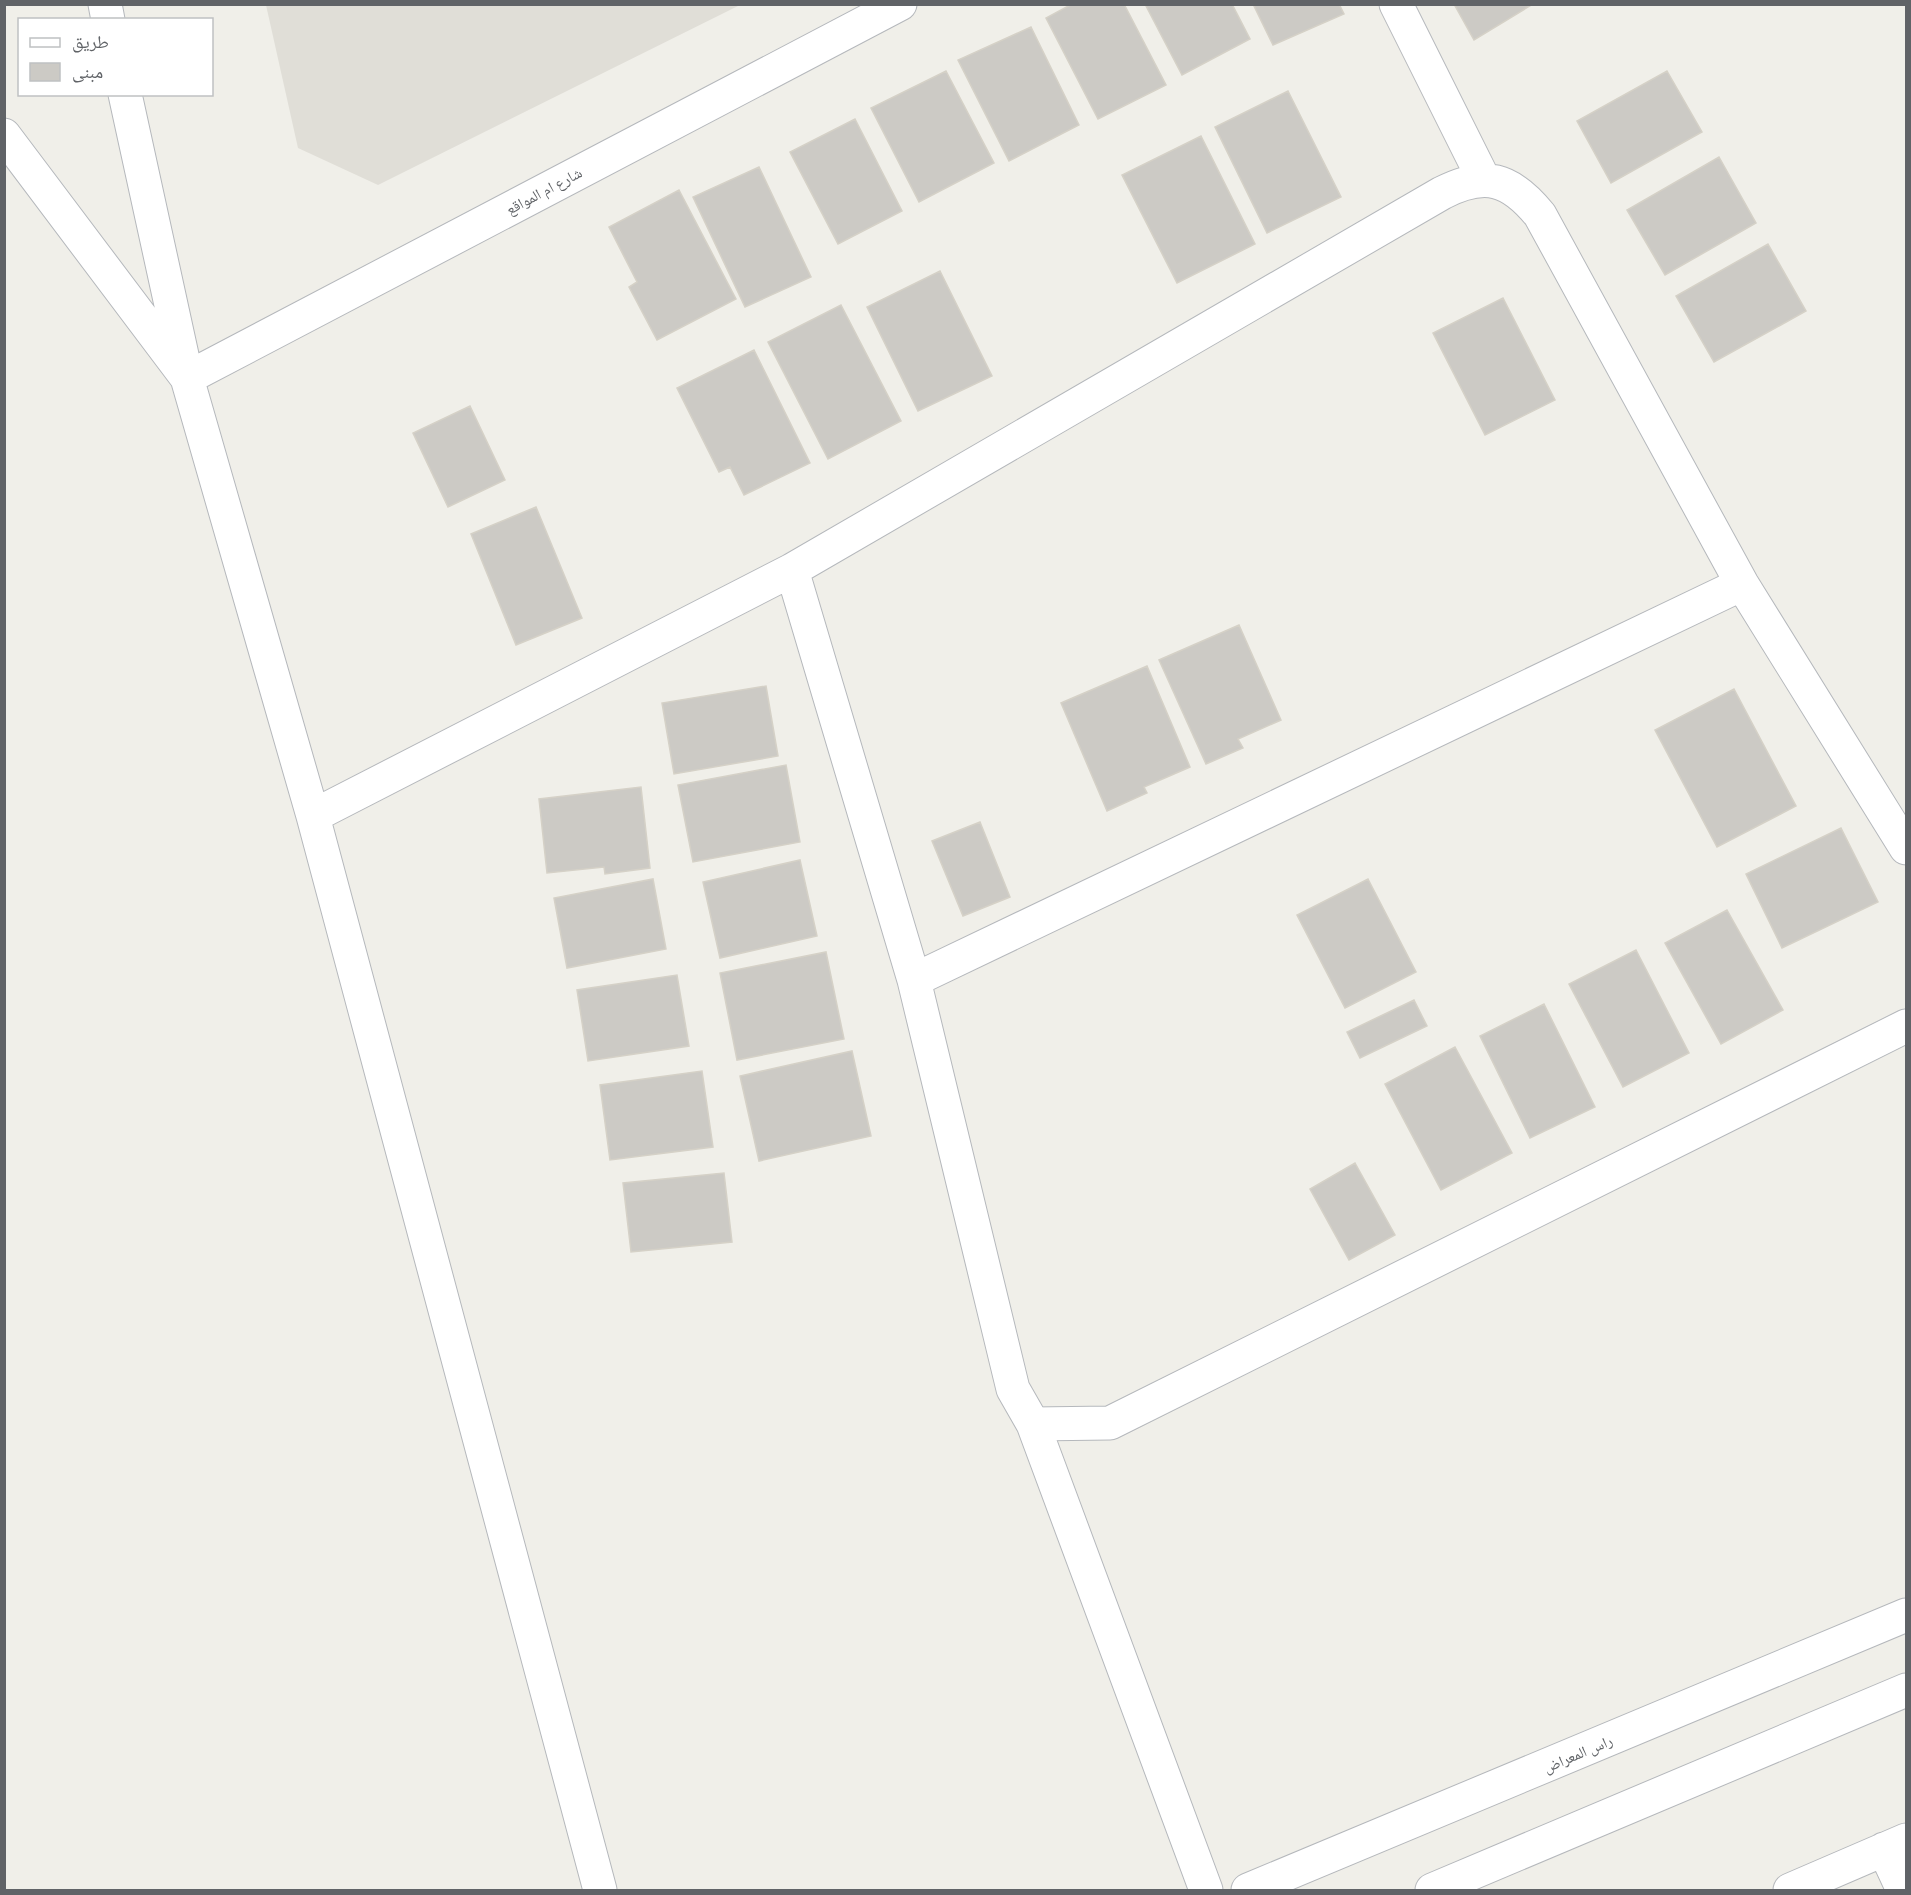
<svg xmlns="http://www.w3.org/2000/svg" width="1911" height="1895" viewBox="0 0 1911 1895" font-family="'Archivo Narrow','Noto Naskh Arabic',sans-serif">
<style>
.education{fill:#e0ded7}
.building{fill:#cccac5;stroke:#d5d1c7;stroke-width:1.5}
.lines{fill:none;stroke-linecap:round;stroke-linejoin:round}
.minor-casing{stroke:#b5b8bc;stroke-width:35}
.minor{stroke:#fff;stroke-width:33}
.labels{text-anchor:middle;stroke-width:5;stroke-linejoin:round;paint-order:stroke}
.street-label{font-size:15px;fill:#606367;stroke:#fff}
</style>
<rect width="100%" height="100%" fill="#f0efe9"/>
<path class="education" d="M266,5V4L740,5L378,185L298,148Z"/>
<path class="building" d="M1072,4H1124L1166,85L1098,119L1046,18Z
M1145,4H1232L1250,39L1182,75Z
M1253,4H1339L1344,14L1273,45Z
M1454,4H1533L1474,40Z
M1031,27L1079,125L1009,161L958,60Z
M946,71L994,163L919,202L871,108Z
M1667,71L1702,132L1611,183L1577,121Z
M1288,91L1341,197L1267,233L1215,127Z
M855,119L902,211L838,244L790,152Z
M1201,136L1255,244L1177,283L1122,175Z
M1719,157L1756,223L1665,275L1627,210Z
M759,167L811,277L745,307L693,197Z
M679,190L736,299L657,340L629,287L637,282L609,227Z
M1768,244L1806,311L1714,362L1676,296Z
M940,271L992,376L918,411L867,307Z
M1503,298L1555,400L1485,435L1433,333Z
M841,305L901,421L828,459L768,342Z
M754,350L810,463L744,495L730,467L719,472L677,388Z
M470,406L505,480L448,507L413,433Z
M536,507L582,618L516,645L471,534Z
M1239,625L1281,720L1238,739L1243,748L1206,764L1159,660Z
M1147,666L1190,767L1144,787L1147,793L1107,811L1061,703Z
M766,686L778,756L674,774L662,703Z
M1734,689L1796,806L1717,847L1655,730Z
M786,765L800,842L693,862L678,785Z
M641,787L650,868L605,874L604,867L547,873L539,799Z
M980,822L1010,897L963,916L932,841Z
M1841,828L1878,902L1782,948L1746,874Z
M800,860L817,936L720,958L703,882Z
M653,879L666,949L567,968L554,898Z
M1368,879L1416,972L1345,1008L1297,915Z
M1727,910L1783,1010L1721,1044L1665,943Z
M1636,950L1689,1053L1623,1087L1569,984Z
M826,952L844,1039L737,1060L720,973Z
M677,975L689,1046L588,1061L577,990Z
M1414,1000L1427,1026L1360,1058L1347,1032Z
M1544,1004L1595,1107L1530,1138L1480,1036Z
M1455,1047L1512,1153L1441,1190L1385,1084Z
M852,1051L871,1136L759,1161L740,1076Z
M702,1071L713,1147L610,1160L600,1085Z
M1355,1163L1395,1235L1349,1260L1310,1189Z
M724,1173L732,1242L631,1252L623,1183Z"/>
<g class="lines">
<defs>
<path id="minor" d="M105,4L108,20
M1396,4L1484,180
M125,94L187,378L900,4
M4,135L187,378L313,816L600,1890
M792,570L914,980L1013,1389L1033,1424L1110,1423L1906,1026
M313,816L792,570L1442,193C1485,171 1510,178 1540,215L1742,584L1906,848
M914,980L1742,584
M1033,1424L1206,1890
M1884,1849L1903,1890
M1248,1890L1906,1615
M1432,1890L1906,1690
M1790,1890L1906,1840"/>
</defs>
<use href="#minor" class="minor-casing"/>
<use href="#minor" class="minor"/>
</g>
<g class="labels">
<g class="street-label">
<text transform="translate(544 191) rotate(-28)" y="5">شارع ام المواقع</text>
<text transform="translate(1578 1754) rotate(-23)" y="5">راس المعراض</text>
</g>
</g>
<rect width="1911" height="1895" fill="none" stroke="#606367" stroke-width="12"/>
<rect x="18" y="18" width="195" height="78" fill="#ffffff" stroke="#bfc1c2" stroke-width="1.5"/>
<rect x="30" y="38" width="30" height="9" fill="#ffffff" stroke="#bfc1c2" stroke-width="1.5"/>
<text x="72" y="48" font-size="18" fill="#606367">طريق</text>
<rect x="30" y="63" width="30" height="18" fill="#cccac5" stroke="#bfc1c2" stroke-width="1.5"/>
<text x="72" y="78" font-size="18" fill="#606367">مبنى</text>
</svg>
